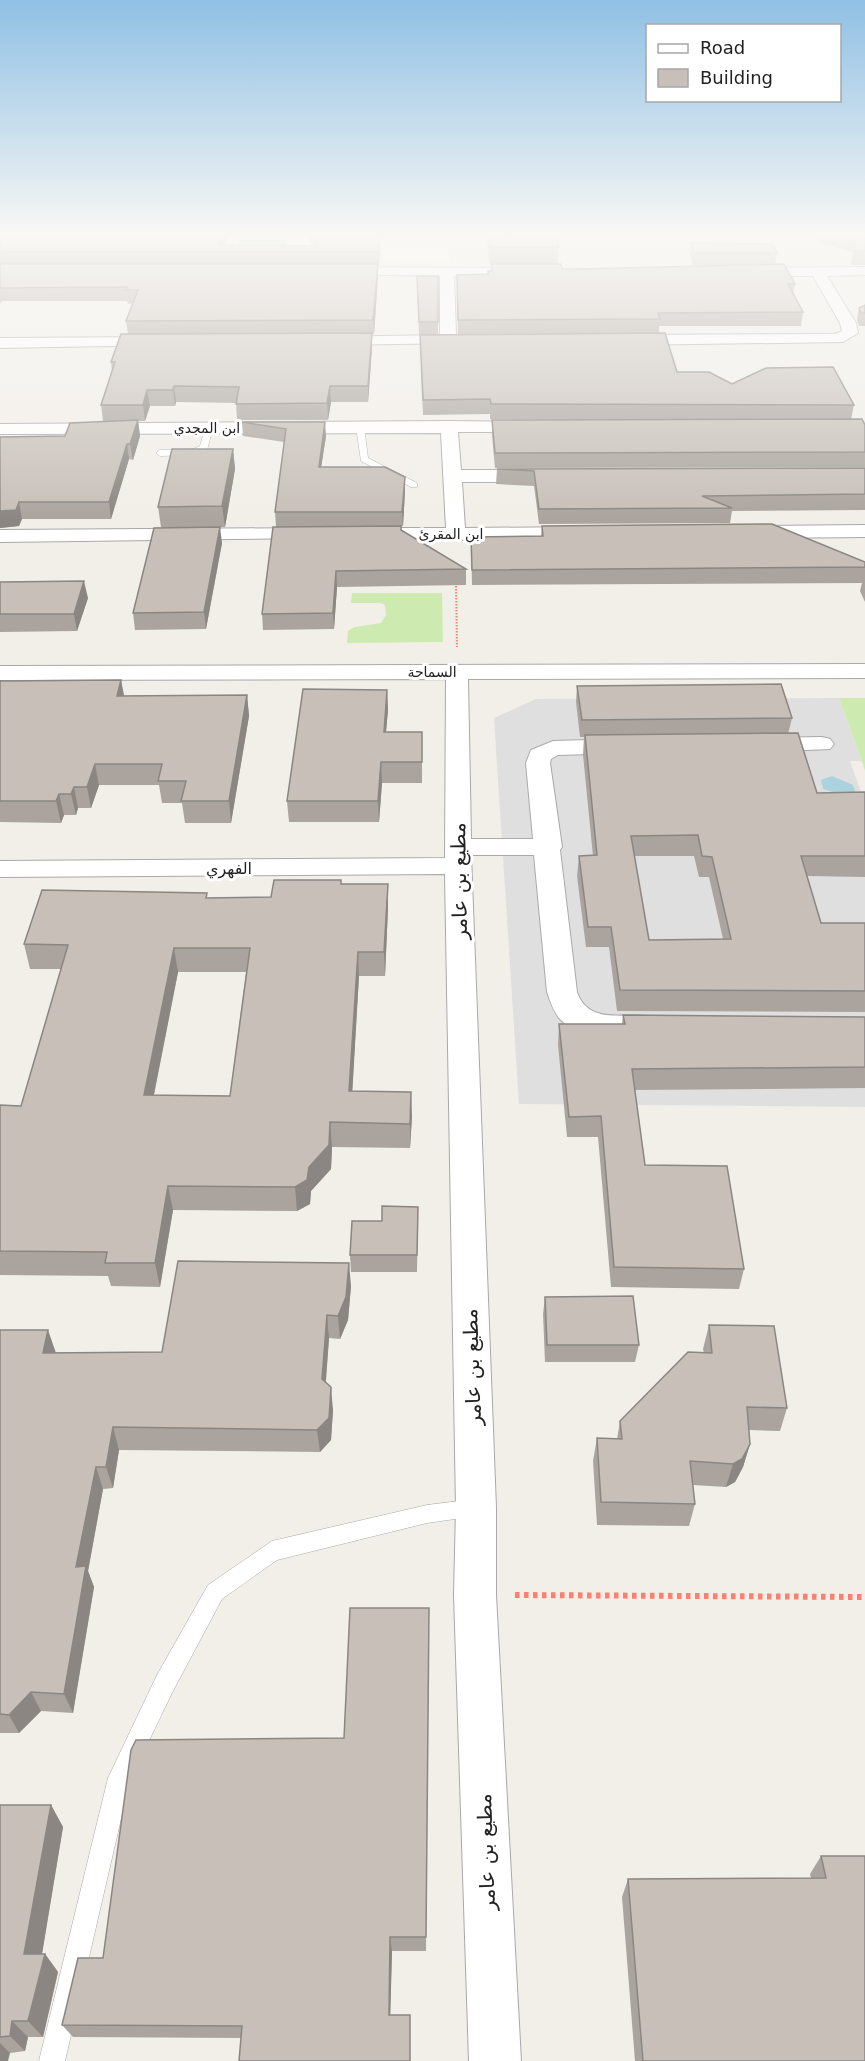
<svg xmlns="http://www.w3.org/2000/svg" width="865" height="2061" font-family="'DejaVu Sans','Noto Sans Arabic',sans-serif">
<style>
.residential{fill:#e0dfdf}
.education{fill:#ffffe5}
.grass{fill:#cdebb0}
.pitch{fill:#88e0be}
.water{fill:#aad3df}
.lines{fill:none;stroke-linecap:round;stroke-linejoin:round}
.service-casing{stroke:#a9a9a9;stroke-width:1}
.minor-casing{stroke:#a9a9a9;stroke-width:2}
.path-far1{stroke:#fa8072;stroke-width:2;stroke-dasharray:1.5 1.5;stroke-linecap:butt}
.path{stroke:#fa8072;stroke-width:6;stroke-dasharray:4.5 4.5;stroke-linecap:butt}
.service{fill:#fff;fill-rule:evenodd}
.minor{fill:#fff;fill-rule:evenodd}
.wall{fill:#aba49e;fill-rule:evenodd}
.shaded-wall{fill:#8b8681}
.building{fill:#c7bfb8;stroke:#8b8681;stroke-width:1.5;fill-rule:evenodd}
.labels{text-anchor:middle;stroke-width:6;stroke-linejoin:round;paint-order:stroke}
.far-street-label{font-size:14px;fill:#222;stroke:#fff}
.street-label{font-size:16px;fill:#222;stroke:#fff}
.near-street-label{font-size:20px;fill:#222;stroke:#fff}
</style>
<rect width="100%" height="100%" fill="#f2efe9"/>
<!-- residential -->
<polygon class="residential" points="839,698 862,761 850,761 865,803 865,1107 519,1104 494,718 536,699"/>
<!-- education -->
<polygon class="education" points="239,233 449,233 449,263 230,263"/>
<!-- grass -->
<g class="grass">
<polygon points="698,233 764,233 757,235 765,250 706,253"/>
<polygon points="352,593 442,593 443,642 347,643 348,631 355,627 381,623 386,615 385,605 381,603 351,603"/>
<polygon points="839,698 865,698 865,771 862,761"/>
</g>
<!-- pitch -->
<polygon class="pitch" points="288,234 284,256 235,256 240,235"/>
<!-- water -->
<polygon class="water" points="832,776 853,785 858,800 823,789 821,780"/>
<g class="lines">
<defs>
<g id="service">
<polygon points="360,424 364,427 368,458 417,483 417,487 411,487 361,461 356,427"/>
<polygon points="209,425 213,428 207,450 194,455 160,456 156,453 160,450 193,449 200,446 205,428"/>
<polygon points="476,1499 483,1501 486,1508 483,1515 427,1523 277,1560 222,1599 173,1691 130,1780 65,2061 39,2061 108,1778 157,1675 208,1585 272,1541 427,1505"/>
</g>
<g id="minor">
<polygon points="336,267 528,268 535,272 528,276 454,276 456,335 465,337 467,340 465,343 333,345 327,343 325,340 327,337 440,335 440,276 331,274 331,268"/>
<polygon points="865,267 865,275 827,276 856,323 858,333 843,342 627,345 619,340 627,335 835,334 842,331 840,323 813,276 747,276 740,272 747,268"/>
<polygon points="159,337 165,339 167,342 165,345 0,348 0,338"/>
<polygon points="449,421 534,422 543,427 534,432 458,432 461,470 538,470 547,476 538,482 462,482 465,528 583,527 590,529 593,533 590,537 456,540 360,538 357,534 360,530 367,528 446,528 441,433 0,434 0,424"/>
<polygon points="865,525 865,537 751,538 741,532 751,526"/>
<polygon points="313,528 320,530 323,534 320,538 0,542 0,530"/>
<path d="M865 664V678L468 679 471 839H533L526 763 531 750 553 741 624 739 633 741 636 746 633 751 624 753 558 755 551 759 550 763 562 847 560 850 577 992C590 1029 632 1009 663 1018L667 1025 663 1032C638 1040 577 1039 559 1018 553 1010 550 1001 547 992L534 855H471L496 1508V1595L521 2061H469L454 1595 456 1508 445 874 0 877V861L445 858 446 679 0 680V666Z"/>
<polygon points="822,737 830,739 834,744 830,749 762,752 754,750 750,745 754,740 762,738"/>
</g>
</defs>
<!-- service casing -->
<use href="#service" class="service-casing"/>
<!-- minor casing -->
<use href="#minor" class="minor-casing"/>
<!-- path-far1 -->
<polyline class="path-far1" points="456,583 457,647"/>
<!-- path -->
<polyline class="path" points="515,1595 865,1597"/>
<!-- service -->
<use href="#service" class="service"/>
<!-- minor -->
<use href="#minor" class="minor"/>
</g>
<!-- wall -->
<g class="wall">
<polygon points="0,233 229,233 225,245 312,246 306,233 378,233 380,237 380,250 379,265 378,265 378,277 374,334 372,334 372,348 368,402 331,402 328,420 237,420 236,403 176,402 175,406 150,406 145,421 138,421 140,436 133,460 129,459 111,519 22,519 19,526 0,528 0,437 65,436 123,421 103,421 101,405 112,371 111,362 128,334 126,321 133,303 128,304 127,301 2,301 0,304"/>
<polygon points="486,233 556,233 559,247 558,264 562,269 769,265 693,265 690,255 691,243 777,253 775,265 795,284 793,294 803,312 801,326 659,326 659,333 458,334 457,275 488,274 488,271 491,271 492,265 490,265"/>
<polygon points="815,233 865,233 865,265 851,265 853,252 821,243"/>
<polygon points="438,276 438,334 419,334 417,288"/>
<polygon points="865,305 865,326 859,326 857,320 859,308"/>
<polygon points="420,335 677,372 732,384 854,405 851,420 865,425 865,467 495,468 492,435 492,420 810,420 490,419 490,414 423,415"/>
<polygon points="242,422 326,436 321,467 405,477 405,491 403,526 276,527 275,512 284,442 243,436"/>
<polygon points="233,449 235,469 225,527 161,527 158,507"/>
<polygon points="865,468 865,510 732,511 730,523 539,524 534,486 496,484 497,469"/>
<polygon points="542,526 865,562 865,602 860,591 862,583 472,585 471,537 541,536"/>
<polygon points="401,530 466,569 466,585 337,587 334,629 263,630 262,614"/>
<polygon points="222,543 206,629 135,630 133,613"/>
<polygon points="0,582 88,598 77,631 0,632"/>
<polygon points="121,680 124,696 247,695 249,716 231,823 185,823 182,803 162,803 159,785 99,785 91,808 78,808 76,815 64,815 61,823 0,822 0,681"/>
<path d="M577 686 792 718 788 734 817 793 865 792V877L807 876 821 923H865V1012L617 1011 609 947H586L577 876 579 856H593L583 755 584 737H580L576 702ZM634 856H694L699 877H709L723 939 649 940Z"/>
<polygon points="387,690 388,710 386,732 422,732 422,783 382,783 379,822 289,822 287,801"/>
<path d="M341 884H388V908L385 976H359L352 1091 412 1116 410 1148 332 1147 331 1169 311 1191 310 1204 297 1211 173 1210 160 1287 111 1286 108 1276 0 1275V1105L21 1106 61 969H30L24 944 207 898 271 897ZM178 972H246L230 1096 154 1095Z"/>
<polygon points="623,1015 865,1017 865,1088 635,1090 645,1165 744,1269 739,1289 611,1287 598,1137 567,1137 558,1045 559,1024 622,1024"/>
<polygon points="418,1207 417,1272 351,1272 350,1255 382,1221"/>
<polygon points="351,1286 348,1320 340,1339 329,1338 326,1382 333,1410 331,1440 320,1452 119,1450 113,1488 103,1489 88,1571 94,1587 73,1713 41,1711 19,1733 0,1733 0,1330 56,1353 162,1352"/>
<polygon points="545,1297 639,1345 635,1362 545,1362 543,1314"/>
<polygon points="709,1325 787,1408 780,1431 749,1430 750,1444 743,1467 735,1482 726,1487 693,1485 695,1504 689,1526 597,1525 593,1461 597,1438 617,1439 620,1421 704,1353 703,1349"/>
<polygon points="429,1608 426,1951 392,1951 390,2015 410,2015 410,2027 241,2038 73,2037 62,2025 103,1958 344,1738"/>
<polygon points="0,1805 51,1805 63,1827 42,1954 45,1954 58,1972 43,2037 28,2037 25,2051 10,2053 0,2061"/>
<polygon points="821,1856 865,2061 635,2061 622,1897 628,1879 811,1878 810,1874"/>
</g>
<!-- shaded-wall -->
<g class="shaded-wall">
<polygon points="224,233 229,233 223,252 219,245"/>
<polygon points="380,237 380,250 379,265 378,252"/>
<polygon points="378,264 378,277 374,334 373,320"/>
<polygon points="372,333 372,348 368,402 368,386"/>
<polygon points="174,386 176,402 175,406 173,390"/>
<polygon points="330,386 331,402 328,420 327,403"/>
<polygon points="147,390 150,406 145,421 143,405"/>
<polygon points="138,420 140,436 133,460 130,444"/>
<polygon points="325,422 326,436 319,481 319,467"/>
<polygon points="127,444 129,459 111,519 109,502"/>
<polygon points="233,449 235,469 225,527 222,506"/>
<polygon points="405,477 405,491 403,526 402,512"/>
<polygon points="19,502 22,519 19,526 0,528 0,511"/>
<polygon points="220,527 222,543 206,629 204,612"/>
<polygon points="336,571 337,587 334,629 333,613"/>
<polygon points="84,581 88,598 77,631 74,614"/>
<polygon points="121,680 125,701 117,696"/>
<polygon points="387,690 388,710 384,752 384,732"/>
<polygon points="247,695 249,716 231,823 229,801"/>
<polygon points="381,762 382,783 379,822 378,801"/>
<polygon points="95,764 99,785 91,808 87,787"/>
<polygon points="74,787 78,808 76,815 71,794"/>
<polygon points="59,794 64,815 61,823 56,801"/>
<polygon points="388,884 388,908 385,976 384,952"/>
<polygon points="174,948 178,972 149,1119 144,1095"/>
<polygon points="358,952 359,976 351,1115 349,1091"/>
<polygon points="411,1092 412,1116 410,1148 410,1124"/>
<polygon points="330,1122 332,1147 331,1169 311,1191 310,1204 297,1211 295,1187 309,1167"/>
<polygon points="168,1186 173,1210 160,1287 155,1263"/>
<polygon points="349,1263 351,1286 348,1320 340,1339 338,1316"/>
<polygon points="327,1315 329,1338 324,1402 322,1379"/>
<polygon points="48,1330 56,1353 43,1353"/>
<polygon points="331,1387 333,1410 331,1440 320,1452 317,1430"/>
<polygon points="113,1427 119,1450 113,1488 106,1467"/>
<polygon points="750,1444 743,1467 735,1482 726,1487 733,1464"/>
<polygon points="96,1467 103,1489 88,1571 94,1587 73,1713 64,1694 76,1567"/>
<polygon points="31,1692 41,1711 19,1733 9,1715"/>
<polygon points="51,1805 63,1827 39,1972 24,1954"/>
<polygon points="390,1937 392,1951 390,2027 389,2015"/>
<polygon points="45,1954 58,1972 43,2037 28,2021"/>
<polygon points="12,2021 28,2037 25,2051 10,2036"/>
<polygon points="0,2043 10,2053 8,2061 0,2061"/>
</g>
<!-- building -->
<g class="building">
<polygon points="0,233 224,233 219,245 318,246 312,233 378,233 380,237 378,252 0,252"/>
<polygon points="489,233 556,233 559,247 490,247"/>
<polygon points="839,233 865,233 865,251 854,250 855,237"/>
<polygon points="691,243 773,244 777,253 694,253"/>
<polygon points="0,264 378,264 373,320 126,321 138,290 126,290 127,287 0,288"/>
<polygon points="492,264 561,264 562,269 580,269 784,264 795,284 788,284 803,312 658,313 660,319 458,320 457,275 488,274 488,271 492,271"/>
<polygon points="417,276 438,276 438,322 419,322"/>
<polygon points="865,305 865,313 861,313 859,308"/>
<polygon points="372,333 368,386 330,386 327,403 236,404 239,387 174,386 173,390 147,390 143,405 101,405 115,362 111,362 121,334"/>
<polygon points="665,333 677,372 709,372 732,384 766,368 833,367 854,405 491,404 490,399 423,400 420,335"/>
<polygon points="862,419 865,425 865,452 495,453 492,420"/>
<polygon points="138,420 130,444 127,444 109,502 19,502 16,510 0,511 0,437 65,436 70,423"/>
<polygon points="242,422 325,422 319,467 385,467 405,477 402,512 275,512 286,429"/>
<polygon points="172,449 233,449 222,506 158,507"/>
<polygon points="865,468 865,494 702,496 732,508 539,509 534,471 497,469"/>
<polygon points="772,524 865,562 865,567 472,570 471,537 543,536 542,526"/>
<polygon points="401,526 401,530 466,569 336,571 333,613 262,614 273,527"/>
<polygon points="220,527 204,612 133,613 154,528"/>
<polygon points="84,581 74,614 0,614 0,582"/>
<polygon points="121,680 117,696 247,695 229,801 181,801 186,781 158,781 162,764 95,764 87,787 74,787 71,794 59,794 56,801 0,801 0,681"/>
<polygon points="781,684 792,718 582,720 577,686"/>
<polygon points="303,689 387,690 384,732 422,732 422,762 381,762 378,801 287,801"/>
<path d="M798 733 817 793 865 792V856H801L821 923H865V991L620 990 611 927H588L579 856 597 855 585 735ZM698 835 702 856 712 857 731 939 649 940 631 836Z"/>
<path d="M274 880H341V884H388L384 952H358L349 1091 411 1092 410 1124 330 1122 329 1145 309 1167 307 1180 295 1187 168 1186 155 1263H105L107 1252 0 1251V1105L21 1106 68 945 24 944 42 890 207 893 206 898 271 897ZM174 948H250L230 1096 144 1095Z"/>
<polygon points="623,1015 865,1017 865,1067 632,1069 645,1165 727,1166 744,1269 614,1267 601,1116 569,1117 559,1024 625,1024"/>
<polygon points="382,1206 418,1207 417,1255 350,1255 352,1221 382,1221"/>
<polygon points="178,1261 349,1263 346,1297 338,1316 327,1315 322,1379 331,1387 329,1418 317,1430 113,1427 106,1467 96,1467 76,1567 86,1566 64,1694 31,1692 9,1715 0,1714 0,1330 48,1330 43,1353 162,1352"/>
<polygon points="633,1296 639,1345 547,1345 545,1297"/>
<polygon points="709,1325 774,1326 787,1408 747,1407 750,1444 742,1459 733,1464 690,1461 695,1504 601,1502 597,1438 622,1439 620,1421 688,1352 712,1353"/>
<polygon points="350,1608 429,1608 426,1937 390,1937 389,2015 410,2015 410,2061 239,2061 242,2026 62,2025 78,1958 103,1958 131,1750 136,1740 344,1738"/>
<polygon points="0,1805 51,1805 24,1954 45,1954 28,2021 12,2021 10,2036 0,2037"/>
<polygon points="821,1856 865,1856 865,2061 643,2061 628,1879 826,1878"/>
</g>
<!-- sky -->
<linearGradient id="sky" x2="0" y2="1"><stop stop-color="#8fc0e4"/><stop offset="0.45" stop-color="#f9f8f5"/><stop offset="1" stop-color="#f9f8f5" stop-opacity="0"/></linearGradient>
<rect width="865" height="521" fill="url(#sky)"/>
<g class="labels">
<!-- far-street labels -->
<g class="far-street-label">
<text x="207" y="433">ابن المجدي</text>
<text x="451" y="539">ابن المقرئ</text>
<text x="432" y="677">السماحة</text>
</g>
<!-- street labels -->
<g class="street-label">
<text x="229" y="874">الفهري</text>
</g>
<!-- near-street labels -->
<g class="near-street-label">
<text transform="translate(459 881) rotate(-91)" y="7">مطيع بن عامر</text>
<text transform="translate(472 1367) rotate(-92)" y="7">مطيع بن عامر</text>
<text transform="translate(486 1852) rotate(-92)" y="7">مطيع بن عامر</text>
</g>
</g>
<!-- legend -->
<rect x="646" y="24" width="195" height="78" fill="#ffffff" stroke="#a7a7a7" stroke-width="1.5"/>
<rect x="658" y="44" width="30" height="9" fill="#ffffff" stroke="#a7a7a7" stroke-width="1.5"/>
<text x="700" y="54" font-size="18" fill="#222222">Road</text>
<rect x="658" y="69" width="30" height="18" fill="#c7bfb8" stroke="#a7a7a7" stroke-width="1.5"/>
<text x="700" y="84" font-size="18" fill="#222222">Building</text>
</svg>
